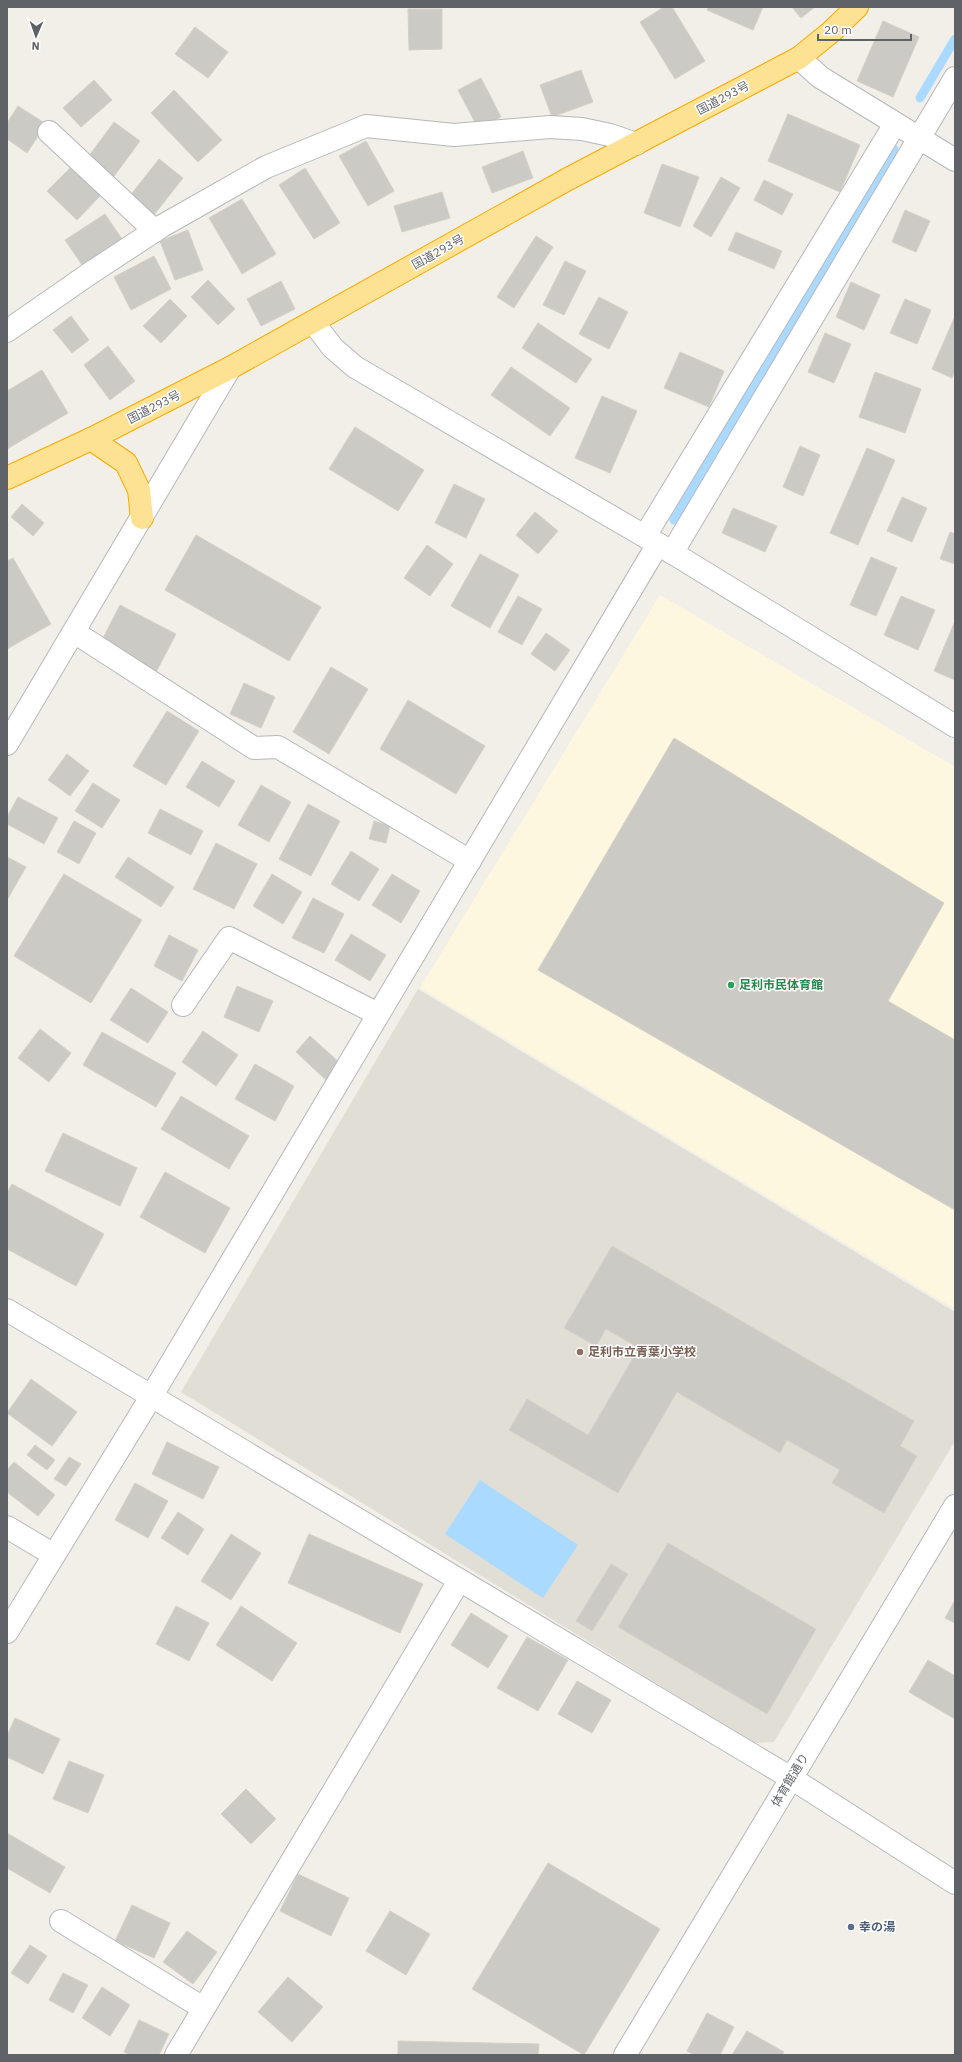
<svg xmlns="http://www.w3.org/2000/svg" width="962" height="2062" font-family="'IBM Plex Sans','Noto Sans JP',sans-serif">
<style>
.commercial{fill:#fef7e0}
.education{fill:#e1ded6}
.water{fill:#aadaff}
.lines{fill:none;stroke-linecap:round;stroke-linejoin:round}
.stream{stroke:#aadaff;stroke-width:9}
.building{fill:#cccac5;stroke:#d6d1c6}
.minor-casing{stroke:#b5b8bc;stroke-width:24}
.highway-casing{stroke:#f9ab00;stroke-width:24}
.minor{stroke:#fff;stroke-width:22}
.highway{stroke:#fde293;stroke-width:22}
.leisure-dot{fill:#2e9e5b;stroke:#fff;stroke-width:1.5}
.education-dot{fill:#8d6e63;stroke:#fff;stroke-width:1.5}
.service-dot{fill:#5c6f8a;stroke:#fff;stroke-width:1.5}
.labels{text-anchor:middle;stroke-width:3;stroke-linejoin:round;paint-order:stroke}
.street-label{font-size:12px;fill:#5f6368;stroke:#fff}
.leisure-label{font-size:12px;font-weight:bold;fill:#27864d;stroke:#fff;text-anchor:start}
.education-label{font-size:12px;font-weight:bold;fill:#785e54;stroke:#fff;text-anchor:start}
.service-label{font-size:12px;font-weight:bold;fill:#4e5e75;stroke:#fff;text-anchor:start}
</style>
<rect width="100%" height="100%" fill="#f1efe8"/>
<!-- commercial -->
<polygon class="commercial" points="660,595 955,767 955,1309 420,988"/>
<!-- education -->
<polygon class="education" points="418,989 955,1312 955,1441 774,1742 754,1743 181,1392"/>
<!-- water -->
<polygon class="water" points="480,1480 578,1545 543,1598 445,1534"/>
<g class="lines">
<!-- stream -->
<g class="stream">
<polyline points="920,98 955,39"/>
<polyline points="674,520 894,149"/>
</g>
</g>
<!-- building -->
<g class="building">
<polygon points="664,7 672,7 705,61 675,79 640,22"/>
<polygon points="708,7 763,7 753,30 707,10"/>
<polygon points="792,7 815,7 801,18"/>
<polygon points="408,9 442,9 442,49 409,50"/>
<polygon points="883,21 919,37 893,97 857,81"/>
<polygon points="195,27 228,52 208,78 175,54"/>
<polygon points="581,70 593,102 552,117 540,85"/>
<polygon points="481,78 501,117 478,128 458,90"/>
<polygon points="94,80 112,100 81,127 63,108"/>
<polygon points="174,90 222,140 198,162 151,113"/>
<polygon points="18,106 46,124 27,153 7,139 7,123"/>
<polygon points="788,114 860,145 840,192 768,161"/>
<polygon points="114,122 140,141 112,179 86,160"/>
<polygon points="366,141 394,191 368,206 339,156"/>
<polygon points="523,151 533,178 492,193 482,167"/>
<polygon points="159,159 183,178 150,220 126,201"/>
<polygon points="662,164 699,177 680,227 644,213"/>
<polygon points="72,166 101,195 77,220 47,191"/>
<polygon points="305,168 340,223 314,239 279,185"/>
<polygon points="721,177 740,188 711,237 693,226"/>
<polygon points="764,180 793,194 782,215 754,200"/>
<polygon points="442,192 450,218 402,232 394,206"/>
<polygon points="242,199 276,254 242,274 209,218"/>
<polygon points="905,210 930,221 916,252 892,242"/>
<polygon points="105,214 122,239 82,265 65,240"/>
<polygon points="188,230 203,270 175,280 160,241"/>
<polygon points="736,232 782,251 774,269 728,250"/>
<polygon points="536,236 553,247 514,308 497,297"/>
<polygon points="154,256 171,289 131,310 114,277"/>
<polygon points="565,261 586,271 564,315 543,305"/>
<polygon points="208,280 235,309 218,325 191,297"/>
<polygon points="281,281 295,309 261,326 247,299"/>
<polygon points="851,282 880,295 864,330 836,317"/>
<polygon points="599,297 628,312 609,349 579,334"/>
<polygon points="170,299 187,316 161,343 143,326"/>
<polygon points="905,299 931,310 917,344 890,333"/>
<polygon points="71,316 89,340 72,353 53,330"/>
<polygon points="955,316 955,370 952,378 932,369"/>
<polygon points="538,323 592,359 576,383 522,348"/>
<polygon points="825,333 851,344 834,383 808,372"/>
<polygon points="108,346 135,381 110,400 84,365"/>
<polygon points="680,352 724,371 709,407 664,388"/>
<polygon points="511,367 570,408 550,436 491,395"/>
<polygon points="42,370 68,413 7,449 7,391"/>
<polygon points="875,372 921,389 905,433 859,417"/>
<polygon points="602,396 637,411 610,473 575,458"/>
<polygon points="355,427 424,470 398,511 329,469"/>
<polygon points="800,446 820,455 803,496 783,487"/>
<polygon points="867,448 895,460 858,545 830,533"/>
<polygon points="454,484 485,499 466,538 435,523"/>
<polygon points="902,497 927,508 912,542 887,531"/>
<polygon points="22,504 44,523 33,536 11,517"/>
<polygon points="733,508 777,526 765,552 722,533"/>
<polygon points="535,512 558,531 538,554 516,535"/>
<polygon points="950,532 955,534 955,564 940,559"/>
<polygon points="196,535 321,607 289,661 165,590"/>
<polygon points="427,545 453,564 430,596 404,578"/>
<polygon points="480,554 519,575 490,628 451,606"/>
<polygon points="871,557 897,568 876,616 850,605"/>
<polygon points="13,558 51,624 7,649 7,561"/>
<polygon points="518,596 542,609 522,645 498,632"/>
<polygon points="901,596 935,610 918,650 884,635"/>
<polygon points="120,605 176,634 155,674 99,646"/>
<polygon points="955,621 955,680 934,671"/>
<polygon points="546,633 570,650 555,671 531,654"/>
<polygon points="331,667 368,689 329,754 293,732"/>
<polygon points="244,683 275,697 261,728 230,714"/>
<polygon points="408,700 485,746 456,794 380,749"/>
<polygon points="167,711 199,731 166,785 133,766"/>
<polygon points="674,738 944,903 888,1001 955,1040 955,1210 538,970"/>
<polygon points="67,754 89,771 70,796 48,780"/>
<polygon points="202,761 235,781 219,807 186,787"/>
<polygon points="93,783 120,800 102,828 75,811"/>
<polygon points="261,785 291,802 269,842 238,825"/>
<polygon points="18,797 58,818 44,844 7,824 7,817"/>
<polygon points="308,804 340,821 311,876 279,859"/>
<polygon points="160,809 203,831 191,855 148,833"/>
<polygon points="74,821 96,833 79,864 57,852"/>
<polygon points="374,821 390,826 386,843 369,839"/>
<polygon points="216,843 257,864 234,909 193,889"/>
<polygon points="351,851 379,869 359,901 331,884"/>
<polygon points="7,857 26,867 7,900"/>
<polygon points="128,857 174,887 161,907 115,877"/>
<polygon points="64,874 142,920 91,1003 14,956"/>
<polygon points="272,874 302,892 283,924 253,906"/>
<polygon points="392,874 420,891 401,923 372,905"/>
<polygon points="313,898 344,914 324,953 292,938"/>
<polygon points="351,934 386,955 370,981 335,960"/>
<polygon points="169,935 198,950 182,981 154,966"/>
<polygon points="237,986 273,1001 259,1032 224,1017"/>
<polygon points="131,988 168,1012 148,1043 110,1020"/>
<polygon points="40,1029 71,1053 49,1082 18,1058"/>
<polygon points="203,1031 238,1055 216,1086 182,1062"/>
<polygon points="102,1032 176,1073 156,1107 83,1065"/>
<polygon points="310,1036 341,1064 326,1080 296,1052"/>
<polygon points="255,1064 294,1086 275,1121 235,1099"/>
<polygon points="181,1096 249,1136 229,1169 161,1129"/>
<polygon points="63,1133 137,1168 120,1206 45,1171"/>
<polygon points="165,1172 230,1208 205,1253 140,1217"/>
<polygon points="12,1184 104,1234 76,1286 7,1249 7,1193"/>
<polygon points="612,1246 914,1421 900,1446 917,1456 884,1513 832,1483 840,1470 787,1440 780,1453 677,1392 618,1493 509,1430 527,1399 588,1435 639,1348 606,1329 596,1346 564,1328"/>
<polygon points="31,1379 77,1412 52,1446 7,1413"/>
<polygon points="167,1442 219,1467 203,1499 152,1474"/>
<polygon points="35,1445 55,1460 47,1470 27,1455"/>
<polygon points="69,1457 81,1464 66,1486 54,1479"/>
<polygon points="14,1462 55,1495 38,1516 7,1492 7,1470"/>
<polygon points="135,1483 168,1501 148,1538 115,1520"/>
<polygon points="178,1512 204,1529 188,1555 161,1538"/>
<polygon points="231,1534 261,1553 231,1600 201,1581"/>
<polygon points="309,1534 423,1584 400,1633 288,1583"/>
<polygon points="668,1543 816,1629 767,1714 618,1627"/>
<polygon points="611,1564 628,1574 592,1631 576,1621"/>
<polygon points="955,1600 955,1623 945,1618"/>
<polygon points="176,1606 209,1623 189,1661 156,1644"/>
<polygon points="241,1606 297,1643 272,1681 216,1645"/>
<polygon points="471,1613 508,1636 488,1668 451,1645"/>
<polygon points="527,1637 568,1660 538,1711 497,1688"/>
<polygon points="928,1660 955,1676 955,1719 909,1692"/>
<polygon points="577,1681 611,1700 592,1733 558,1714"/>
<polygon points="15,1718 60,1739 43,1774 7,1757 7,1736"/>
<polygon points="69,1761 104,1775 88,1813 53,1799"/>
<polygon points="246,1789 276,1819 251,1844 221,1814"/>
<polygon points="7,1833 65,1867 50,1893 7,1868"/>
<polygon points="548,1863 660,1929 584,2055 472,1989"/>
<polygon points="298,1874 349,1898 331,1936 280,1911"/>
<polygon points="132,1905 170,1923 154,1958 115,1941"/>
<polygon points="390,1911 430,1934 406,1975 366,1951"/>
<polygon points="187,1931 217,1952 193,1984 163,1962"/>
<polygon points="30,1945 47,1956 28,1984 11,1973"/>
<polygon points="63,1973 88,1985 73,2013 49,2000"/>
<polygon points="288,1977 323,2007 292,2042 258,2012"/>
<polygon points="102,1987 130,2005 110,2036 82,2018"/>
<polygon points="707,2013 734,2027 720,2055 695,2055 687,2051"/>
<polygon points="139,2020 169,2034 159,2055 131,2055 124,2052"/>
<polygon points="747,2031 784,2052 782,2055 732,2055"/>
<polygon points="398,2041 539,2044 538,2055 398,2055"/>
</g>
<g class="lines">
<defs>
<g id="minor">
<polyline points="799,58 820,77 955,160"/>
<polyline points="49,132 155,231"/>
<polyline points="313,322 333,348 355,367 658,544 955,726"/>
<polyline points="7,331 89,274 162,226 266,167 366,126 454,135 550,127 582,129 610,135 636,144"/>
<polyline points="645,536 895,124"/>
<polyline points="672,553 955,78"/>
<polyline points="74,632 254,748 278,747 470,861"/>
<polyline points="7,744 230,368"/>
<polyline points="183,1005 229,938 378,1014"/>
<polyline points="7,1310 791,1778 955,1883"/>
<polyline points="7,1527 54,1555"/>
<polyline points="7,1632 151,1397 658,544"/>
<polyline points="61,1921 203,2008"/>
<polyline points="176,2055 459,1581"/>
<polyline points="625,2055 955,1506"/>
</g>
<g id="highway">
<polyline points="91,439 126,463 139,490 142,518"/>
<polyline points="7,478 91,439 230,368 568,179 799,58 831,32 857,7"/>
</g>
</defs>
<!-- minor casing -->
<use href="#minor" class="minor-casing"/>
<!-- highway casing -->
<use href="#highway" class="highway-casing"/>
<!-- minor -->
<use href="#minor" class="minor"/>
<!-- highway -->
<use href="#highway" class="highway"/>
</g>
<!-- markers -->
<circle class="leisure-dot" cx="731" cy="985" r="4"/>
<circle class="education-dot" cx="580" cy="1352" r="4"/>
<circle class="service-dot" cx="851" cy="1927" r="4"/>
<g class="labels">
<!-- street labels -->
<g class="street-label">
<text transform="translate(723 98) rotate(-28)" y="4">国道293号</text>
<text transform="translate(438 252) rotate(-29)" y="4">国道293号</text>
<text transform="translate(154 407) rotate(-27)" y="4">国道293号</text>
<text transform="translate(790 1780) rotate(-59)" y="4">体育館通り</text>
</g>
<!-- leisure labels -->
<g class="leisure-label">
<text x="739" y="989">足利市民体育館</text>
</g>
<!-- education labels -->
<g class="education-label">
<text x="588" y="1356">足利市立青葉小学校</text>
</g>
<!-- service labels -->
<g class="service-label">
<text x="859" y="1931">幸の湯</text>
</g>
</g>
<!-- border -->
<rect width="962" height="2062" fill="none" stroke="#5f6368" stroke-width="16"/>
<!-- north arrow -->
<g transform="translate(36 36) rotate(182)" stroke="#ffffff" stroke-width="3" paint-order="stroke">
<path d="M0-3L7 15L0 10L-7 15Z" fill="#5f6368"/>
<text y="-6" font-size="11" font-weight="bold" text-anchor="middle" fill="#5f6368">N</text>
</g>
<!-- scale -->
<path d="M818 34v6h93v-6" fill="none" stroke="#5f6368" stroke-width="2"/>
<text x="824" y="34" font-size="12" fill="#5f6368" stroke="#ffffff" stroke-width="3" paint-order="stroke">20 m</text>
</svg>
